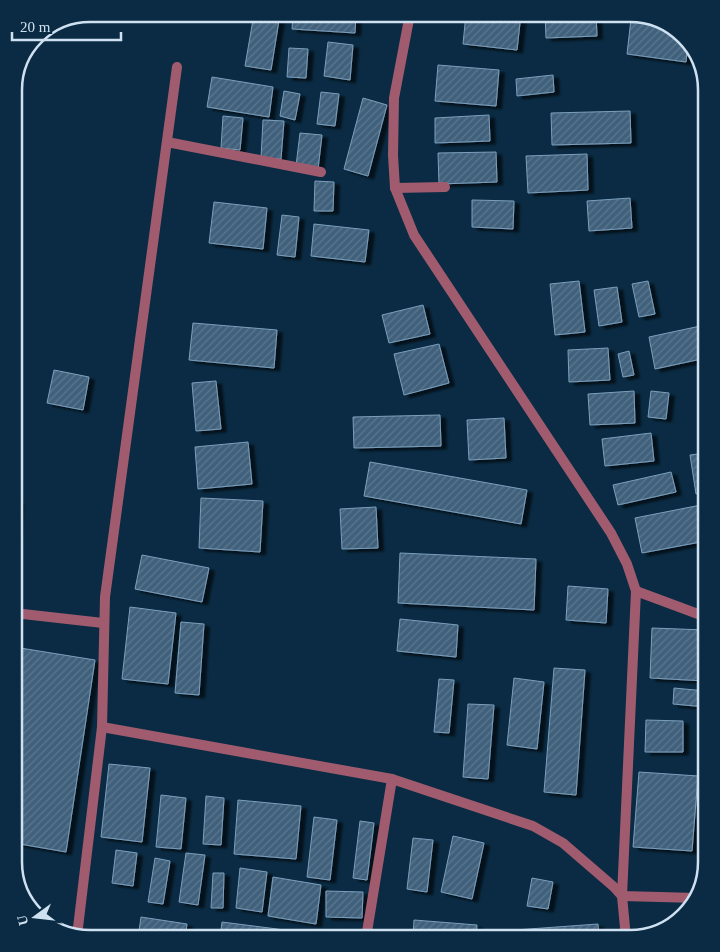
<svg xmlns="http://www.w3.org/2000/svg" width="720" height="952" font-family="'Times New Roman',serif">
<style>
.building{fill:url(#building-hatch);stroke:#7c9fbc;filter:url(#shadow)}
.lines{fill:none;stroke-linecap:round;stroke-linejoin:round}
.minor{stroke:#a05c6e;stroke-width:10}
.rim{fill:none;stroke:#cfe1f1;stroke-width:2.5}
</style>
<defs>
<pattern id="building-hatch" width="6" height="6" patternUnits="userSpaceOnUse" patternTransform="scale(1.25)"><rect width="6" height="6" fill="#40617c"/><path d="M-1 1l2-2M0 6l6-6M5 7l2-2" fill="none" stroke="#5b778f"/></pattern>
<filter id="shadow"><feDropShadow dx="5.5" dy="3" stdDeviation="1" flood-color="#0009"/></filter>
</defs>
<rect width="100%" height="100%" fill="#0a2b43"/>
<!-- building -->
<g class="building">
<polygon points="254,14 280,14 271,70 245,66"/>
<polygon points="293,14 356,14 355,33 292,29"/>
<polygon points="466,14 521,14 517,50 463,44"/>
<polygon points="545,14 596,14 597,36 546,38"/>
<polygon points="631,19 668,24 688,43 686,62 627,54"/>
<polygon points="328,42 353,45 350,80 324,76"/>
<polygon points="289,48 308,49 306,78 287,77"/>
<polygon points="438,65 499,70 496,106 435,101"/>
<polygon points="553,75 554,92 517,96 516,79"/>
<polygon points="212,77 273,87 269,117 207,107"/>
<polygon points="284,91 300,94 295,120 280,116"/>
<polygon points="321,92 339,94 335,126 317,124"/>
<polygon points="363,98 387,105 368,176 344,169"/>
<polygon points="630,111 631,143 552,145 551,113"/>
<polygon points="489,115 490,141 435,143 435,118"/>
<polygon points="223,116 243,118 240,150 221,148"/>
<polygon points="263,120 284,121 281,159 261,158"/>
<polygon points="300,133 322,135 318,169 296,166"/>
<polygon points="496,152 497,182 439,184 438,153"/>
<polygon points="587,154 588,190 528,193 526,156"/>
<polygon points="315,181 334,182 333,211 314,211"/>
<polygon points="630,198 632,228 589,231 587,201"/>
<polygon points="472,200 514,201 513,229 472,227"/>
<polygon points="214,202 267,208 263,249 209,243"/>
<polygon points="282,215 299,217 295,257 277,255"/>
<polygon points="314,224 369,230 365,262 311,256"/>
<polygon points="579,281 585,332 555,335 550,284"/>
<polygon points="648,281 655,314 639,317 632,284"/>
<polygon points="617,287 622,322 599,326 594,290"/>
<polygon points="423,305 430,334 389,343 382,315"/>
<polygon points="193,323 277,330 274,368 189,360"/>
<polygon points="705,325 706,358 655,369 649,337"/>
<polygon points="439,344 449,383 404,395 394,354"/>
<polygon points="608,348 610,380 569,382 568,350"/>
<polygon points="629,351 634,375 623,377 618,354"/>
<polygon points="54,370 89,377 83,410 47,403"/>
<polygon points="216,381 221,429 196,431 192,383"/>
<polygon points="634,391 635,423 590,425 588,394"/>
<polygon points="651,391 669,393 666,419 648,417"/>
<polygon points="440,415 441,446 354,448 353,417"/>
<polygon points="504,418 506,458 469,460 467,420"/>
<polygon points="651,433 654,461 605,466 602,439"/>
<polygon points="248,442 252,484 198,489 195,447"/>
<polygon points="706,453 706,492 696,494 690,455"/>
<polygon points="370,462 527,490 521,524 364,496"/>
<polygon points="671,472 676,492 618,505 613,485"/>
<polygon points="201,498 263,501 260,552 199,548"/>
<polygon points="14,501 18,501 16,535 14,535"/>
<polygon points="706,504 706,541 642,553 635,518"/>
<polygon points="376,507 378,548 342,549 340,509"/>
<polygon points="400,553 536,559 534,610 398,603"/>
<polygon points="142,555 209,568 202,602 135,589"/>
<polygon points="568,586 608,589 606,623 566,620"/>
<polygon points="130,607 176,613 168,684 122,679"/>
<polygon points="400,619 458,625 456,657 397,651"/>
<polygon points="181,622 204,624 199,695 175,693"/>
<polygon points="652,628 706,630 706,681 650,678"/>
<polygon points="14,647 95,660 66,852 14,843"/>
<polygon points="554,668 585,670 576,795 544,792"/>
<polygon points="514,678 544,682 537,749 507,745"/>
<polygon points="439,679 454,680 449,733 434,732"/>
<polygon points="674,688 706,691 706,707 673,704"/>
<polygon points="468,704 494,705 488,779 463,777"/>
<polygon points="646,720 683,721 683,752 645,752"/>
<polygon points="109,764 150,768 142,842 101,837"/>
<polygon points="639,772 698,776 692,851 633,847"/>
<polygon points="161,795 186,798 181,849 156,847"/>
<polygon points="206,796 224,798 221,845 203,844"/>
<polygon points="238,800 301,806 296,859 234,854"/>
<polygon points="314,817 337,820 330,880 307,877"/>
<polygon points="360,821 374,823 367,880 353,878"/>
<polygon points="453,836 484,843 472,899 441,892"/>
<polygon points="413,838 433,840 427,892 407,889"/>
<polygon points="116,850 137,853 133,886 112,883"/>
<polygon points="186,853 205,855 198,905 179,902"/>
<polygon points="155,858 170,861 163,904 148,902"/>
<polygon points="240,868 267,872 262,912 236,908"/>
<polygon points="213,873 224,873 223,908 211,908"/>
<polygon points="273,877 321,885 316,924 268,916"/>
<polygon points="532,878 553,882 548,909 527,906"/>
<polygon points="326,891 363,892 362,918 326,917"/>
<polygon points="141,917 187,924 185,938 138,938"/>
<polygon points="414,920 477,925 476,938 413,938"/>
<polygon points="222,922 285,930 284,938 220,938"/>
<polygon points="598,924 599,938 516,938 515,930"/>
<polygon points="338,930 364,934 363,938 337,938"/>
</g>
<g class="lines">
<!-- minor -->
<g class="minor">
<polyline points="410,14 394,98 393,155 395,188 414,235 611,533 627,564 636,591 622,896 626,938"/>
<polyline points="167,142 321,172"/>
<polyline points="395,188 445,187"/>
<polyline points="636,591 706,617"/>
<polyline points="14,613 103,623"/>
<polyline points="102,727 392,779 533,826 563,843 614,887 622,896 697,898"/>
<polyline points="77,936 102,727 105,597 177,67"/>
<polyline points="366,938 392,779"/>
</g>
</g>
<!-- crop -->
<path d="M0 0H720V952H0ZM90 22H630A68 68 0 0 1 698 90V862A68 68 0 0 1 630 930H90A68 68 0 0 1 22 862V90A68 68 0 0 1 90 22Z" fill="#0a2b43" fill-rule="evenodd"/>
<path class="rim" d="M90 22H630A68 68 0 0 1 698 90V862A68 68 0 0 1 630 930H90A68 68 0 0 1 22 862V90A68 68 0 0 1 90 22Z"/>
<!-- north arrow -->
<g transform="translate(35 917) rotate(255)" stroke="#0a2b43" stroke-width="4" paint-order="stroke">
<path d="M0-4L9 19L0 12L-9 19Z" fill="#cfe1f1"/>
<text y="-8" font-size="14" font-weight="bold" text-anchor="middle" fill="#cfe1f1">U</text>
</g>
<!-- scale -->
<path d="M12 32v8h109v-8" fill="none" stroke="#cfe1f1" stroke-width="2.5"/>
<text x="20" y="32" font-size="15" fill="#cfe1f1" stroke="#0a2b43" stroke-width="4" paint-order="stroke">20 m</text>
</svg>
